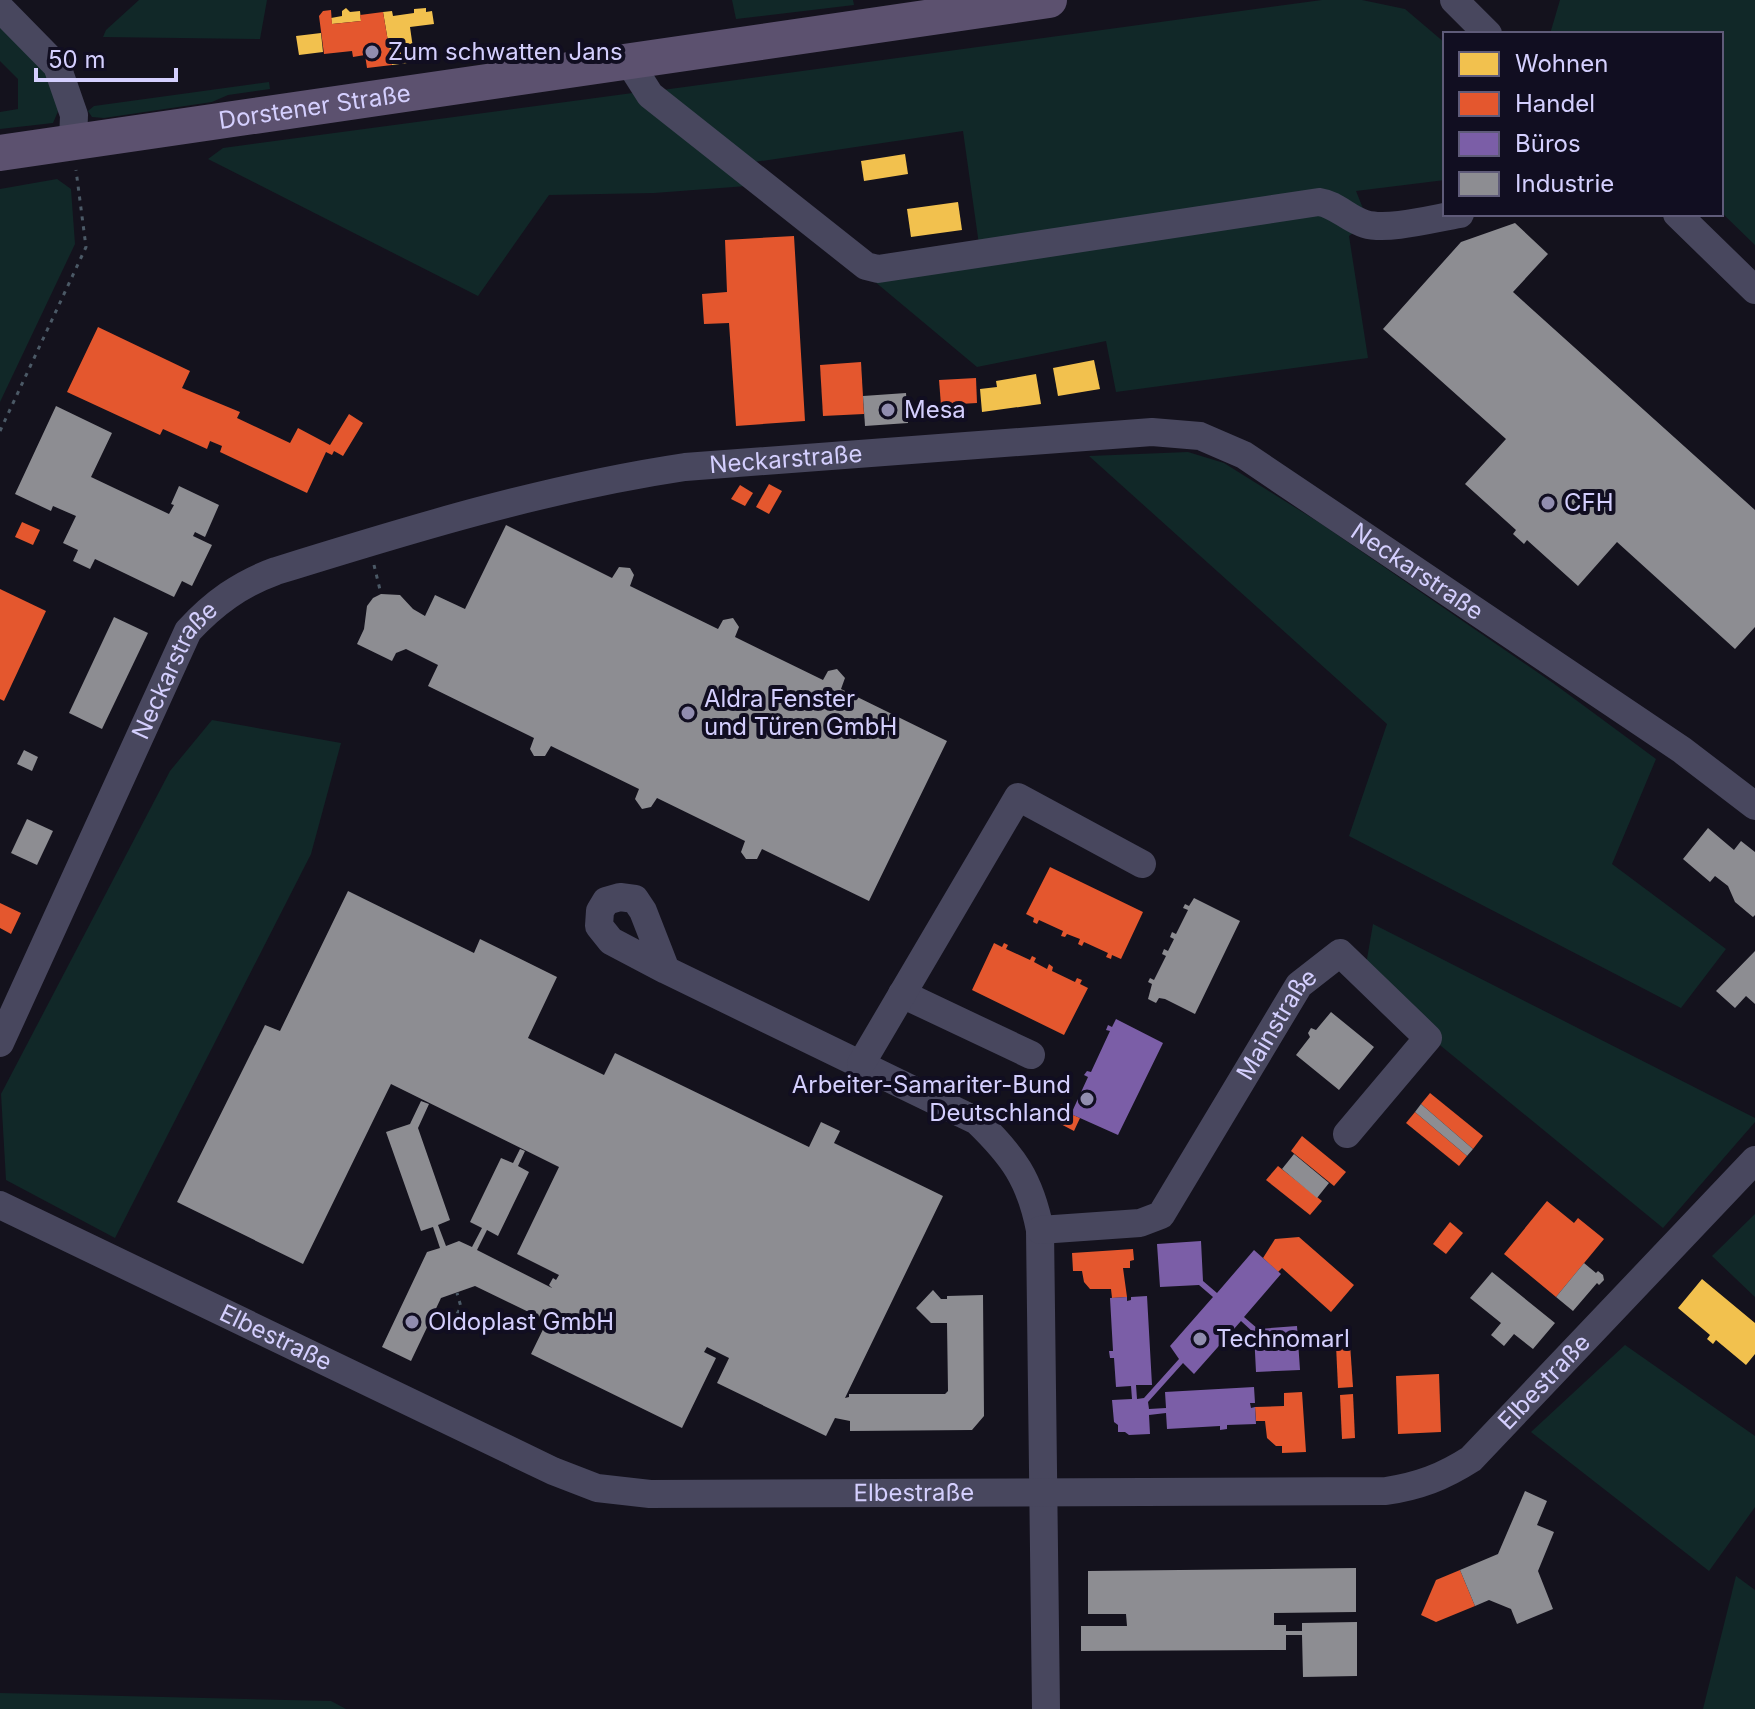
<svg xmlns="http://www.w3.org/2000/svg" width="1755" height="1709" font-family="Inter,sans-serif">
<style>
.green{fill:#112828}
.homes{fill:#f2c14e}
.shops{fill:#e4572e}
.offices{fill:#7b5ea7}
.industry{fill:#8d8d92}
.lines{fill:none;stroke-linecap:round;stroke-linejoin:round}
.path{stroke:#4b5966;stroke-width:3;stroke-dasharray:4 6;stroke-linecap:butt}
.minor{stroke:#48475e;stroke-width:28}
.major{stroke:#5c516f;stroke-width:36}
.poi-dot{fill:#918daf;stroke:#110e21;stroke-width:3}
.labels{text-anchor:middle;stroke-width:8;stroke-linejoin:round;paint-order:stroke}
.poi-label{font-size:24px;fill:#d4cffe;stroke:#110e21;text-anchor:start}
.street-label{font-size:24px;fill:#d4cffe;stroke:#110e21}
</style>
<rect width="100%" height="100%" fill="#14121d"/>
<!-- green -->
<g class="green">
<polygon points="139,0 267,0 260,39 103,37 106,30"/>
<polygon points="732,0 853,0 854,5 736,19"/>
<polygon points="1322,0 1362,0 1405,9 1445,43 1445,180 1356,191 1368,221 1349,236 1368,358 1116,392 1106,341 977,367 868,276 981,259 963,131 748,163 655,91"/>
<polygon points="1560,0 1755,0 1755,245 1721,212 1721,34 1550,34"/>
<polygon points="0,16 41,58 59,109 53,123 0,129 0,112 18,109 18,79 0,61"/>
<polygon points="269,82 270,89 228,95 212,102 104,118 92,117 88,111 94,106"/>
<polygon points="640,92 760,185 654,193 549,195 478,296 208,159 223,148"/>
<polygon points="57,179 71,189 75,244 0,402 0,189"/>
<polygon points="1188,452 1224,463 1320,523 1553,683 1656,759 1612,864 1726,949 1681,1008 1349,836 1387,724 1089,456"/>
<polygon points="212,720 341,743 311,854 115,1238 6,1180 1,1094 170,771"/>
<polygon points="1373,924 1755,1118 1755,1122 1663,1228 1363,982"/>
<polygon points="1755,1214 1755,1297 1712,1256"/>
<polygon points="1625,1345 1755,1436 1755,1507 1709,1571 1531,1432"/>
<polygon points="1736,1576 1755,1590 1755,1709 1703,1709"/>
<polygon points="0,1693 331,1701 346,1709 0,1709"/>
</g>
<!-- homes -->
<g class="homes">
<polygon points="346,8 350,12 360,11 361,21 332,24 331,18 342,16 342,11"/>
<polygon points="426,8 426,12 432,11 434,24 410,27 415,62 392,65 383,12 392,11 393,16 414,13 414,9"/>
<polygon points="321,33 323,52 299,55 296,36"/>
<polygon points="905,154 908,174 864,181 861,161"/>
<polygon points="958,202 962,230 911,237 907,209"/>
<polygon points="1094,360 1100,389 1058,396 1053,368"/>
<polygon points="1036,374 1041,404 982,412 980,389 997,387 996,381"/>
<polygon points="1702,1279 1755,1323 1755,1354 1746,1365 1716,1340 1713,1344 1707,1339 1710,1335 1678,1308"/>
</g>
<!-- shops -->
<g class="shops">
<polygon points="331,10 332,24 361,21 360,15 383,12 392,65 367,68 365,55 353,57 352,51 324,54 319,16 323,11"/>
<polygon points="794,236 805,421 736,426 729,323 704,324 702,294 727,292 725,240"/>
<polygon points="98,327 190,371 182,388 240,412 237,418 290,443 298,428 330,445 349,414 363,423 343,456 334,451 332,455 326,452 307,493 220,452 222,446 210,441 207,449 163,429 160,435 67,392"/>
<polygon points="861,362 864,414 823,416 820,365"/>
<polygon points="976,378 977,403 941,405 939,380"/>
<polygon points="769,484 782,491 769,514 756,507"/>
<polygon points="740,485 753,493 745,506 731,499"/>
<polygon points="22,522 40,530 33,545 15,537"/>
<polygon points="0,589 46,611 4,701 0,699"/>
<polygon points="1050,867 1143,912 1121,959 1112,955 1111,959 1106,957 1108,953 1084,942 1082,946 1078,944 1080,939 1067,934 1065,937 1061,936 1063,931 1039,920 1037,924 1033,922 1034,918 1026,914"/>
<polygon points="0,903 21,913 11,934 0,928"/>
<polygon points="994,943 1002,947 1004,943 1008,945 1006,949 1030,960 1032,956 1036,958 1034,962 1047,969 1049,964 1053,967 1052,971 1075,982 1077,978 1082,980 1080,984 1088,988 1064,1035 972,990"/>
<polygon points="1430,1093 1483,1136 1473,1149 1421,1104"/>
<polygon points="1061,1104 1073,1109 1071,1114 1080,1118 1074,1131 1053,1120"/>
<polygon points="1415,1112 1467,1156 1459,1166 1406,1123"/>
<polygon points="1302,1136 1346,1172 1334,1186 1291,1151"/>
<polygon points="1278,1166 1322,1201 1310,1215 1266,1180"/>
<polygon points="1547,1201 1574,1223 1578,1218 1604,1239 1556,1297 1504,1254"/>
<polygon points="1450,1222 1463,1233 1446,1254 1433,1244"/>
<polygon points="1299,1237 1354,1285 1331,1312 1282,1268 1278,1272 1263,1258 1275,1239"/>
<polygon points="1133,1249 1134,1260 1130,1261 1130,1268 1123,1268 1127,1297 1112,1298 1111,1289 1090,1289 1084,1282 1082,1271 1073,1271 1072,1253"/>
<polygon points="1350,1344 1353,1387 1338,1388 1336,1345"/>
<polygon points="1439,1374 1441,1432 1398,1434 1396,1376"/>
<polygon points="1302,1392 1306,1452 1282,1453 1282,1446 1276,1446 1267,1438 1265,1421 1256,1421 1255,1407 1284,1406 1284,1393"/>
<polygon points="1353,1394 1355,1438 1342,1439 1340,1395"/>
<polygon points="1460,1570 1475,1606 1436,1622 1421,1615 1436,1580"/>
</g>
<!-- offices -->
<g class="offices">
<polygon points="1116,1019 1163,1043 1118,1135 1071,1114 1088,1077 1084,1075 1087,1071 1091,1072 1110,1031 1106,1030 1108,1025 1112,1027"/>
<polygon points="1201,1241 1203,1281 1217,1293 1254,1250 1281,1274 1244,1317 1258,1329 1297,1326 1300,1370 1256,1372 1254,1333 1241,1321 1194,1374 1183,1363 1148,1402 1149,1409 1166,1408 1165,1392 1254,1387 1255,1403 1250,1403 1251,1408 1255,1407 1256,1424 1227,1425 1227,1429 1220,1430 1220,1426 1167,1429 1166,1413 1149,1415 1150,1434 1129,1435 1125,1432 1118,1432 1118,1425 1114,1422 1112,1400 1132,1399 1131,1386 1116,1387 1114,1358 1110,1358 1109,1351 1113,1351 1110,1298 1127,1297 1127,1301 1131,1300 1131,1297 1147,1296 1152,1385 1136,1385 1137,1399 1144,1398 1179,1359 1170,1346 1213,1297 1199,1285 1160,1287 1157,1244"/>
</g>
<!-- industry -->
<g class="industry">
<polygon points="1515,223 1548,254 1513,292 1755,510 1755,627 1735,649 1617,542 1578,586 1527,540 1524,544 1513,534 1516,530 1465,484 1506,439 1383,329 1461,242"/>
<polygon points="906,393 908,423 865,426 863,396"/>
<polygon points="56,406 112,433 91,477 169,514 174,505 171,504 179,486 219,505 205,537 195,532 193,536 212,545 192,586 182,581 174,597 95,559 90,569 73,561 78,550 63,543 76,516 53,506 51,511 15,494"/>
<polygon points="506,525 612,578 619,567 630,568 634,575 630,586 718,629 723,620 733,618 739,627 735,637 823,680 828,671 837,669 845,678 841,689 947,741 869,901 762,849 757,859 746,859 741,852 745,841 657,798 651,807 642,809 635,799 639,789 551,746 545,756 534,756 530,749 534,738 428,686 438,665 406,649 396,653 392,661 357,644 364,629 367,606 373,598 381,594 400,595 413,609 425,616 435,595 465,609"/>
<polygon points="114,617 148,633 102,729 69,713"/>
<polygon points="24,750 38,757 32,771 17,764"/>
<polygon points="27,819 53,831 37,865 11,853"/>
<polygon points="1708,828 1734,850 1741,841 1755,852 1755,915 1753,917 1735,902 1728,886 1715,876 1710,882 1683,859"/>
<polygon points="348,891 474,953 480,939 557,977 528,1038 604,1075 615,1053 809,1147 821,1122 840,1131 834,1143 943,1196 845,1398 849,1397 849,1394 945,1394 948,1391 947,1323 931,1323 916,1308 933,1290 941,1299 947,1299 947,1296 983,1295 984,1416 972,1430 850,1431 850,1421 835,1418 826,1436 717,1383 729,1358 707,1347 704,1352 716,1358 682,1428 531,1354 551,1313 543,1309 539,1317 475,1286 441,1298 411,1361 382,1347 427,1252 440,1248 433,1227 421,1231 386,1132 410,1124 421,1101 429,1104 418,1128 450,1220 438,1225 446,1246 459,1241 472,1247 482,1228 470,1222 501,1158 513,1163 520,1149 525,1151 518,1166 529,1172 498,1236 487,1230 477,1250 552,1288 549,1285 553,1278 556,1280 559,1275 517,1254 559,1167 391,1084 303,1264 177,1202 265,1025 280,1031"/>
<polygon points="1194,898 1240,921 1195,1014 1165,999 1159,998 1156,1003 1148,999 1152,984 1148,982 1150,978 1154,980 1166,956 1162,954 1164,949 1168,951 1174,939 1170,937 1172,932 1176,934 1188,910 1183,908 1185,904 1189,906"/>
<polygon points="1755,951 1755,1004 1746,996 1735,1008 1716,991"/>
<polygon points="1331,1012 1374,1047 1339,1090 1296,1055 1310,1037 1308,1033 1311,1028 1316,1030"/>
<polygon points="1421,1104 1473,1149 1467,1156 1415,1112"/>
<polygon points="1294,1154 1329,1183 1317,1198 1282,1169"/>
<polygon points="1584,1263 1596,1273 1598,1271 1603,1275 1604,1280 1599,1285 1597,1283 1573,1311 1556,1297"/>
<polygon points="1492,1272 1555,1323 1533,1349 1514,1334 1504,1346 1491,1335 1501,1323 1470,1298"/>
<polygon points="1525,1491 1547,1501 1537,1525 1554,1532 1538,1571 1553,1609 1517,1624 1511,1609 1489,1600 1475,1606 1460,1570 1498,1554"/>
<polygon points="1356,1568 1356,1612 1274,1613 1274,1625 1286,1625 1286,1631 1302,1631 1302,1623 1357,1622 1357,1676 1303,1677 1302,1635 1286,1635 1286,1650 1081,1651 1081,1626 1127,1626 1126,1614 1088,1614 1088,1571"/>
</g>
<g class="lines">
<!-- path -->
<g class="path">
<polyline points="0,431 86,247 76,170"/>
<polyline points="374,565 381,594"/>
<polyline points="447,1331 461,1307 457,1293"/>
</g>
<!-- minor -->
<g class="minor">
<polyline points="1454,0 1488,34"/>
<polyline points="0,8 57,66 74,115 73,142"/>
<path d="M629 62 650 95 866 266 878 269 1319 202C1336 204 1348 219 1365 224 1388 231 1435 218 1460 214"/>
<polyline points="1677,214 1755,290"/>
<path d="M666 970 643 911 635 899 620 897 606 901 600 911 599 926 611 941 666 970 977 1121C1013 1156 1030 1179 1040 1230L1046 1709"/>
<polyline points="902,994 1031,1055"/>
<path id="s1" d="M0 1043 188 631C214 603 240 584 276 571 411 529 545 488 685 467L1152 432 1200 436 1244 455 1682 750 1755 806"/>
<polyline points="861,1064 1018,797 1142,864"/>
<path id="s2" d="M0 1205 553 1471 597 1488 650 1494 1386 1491C1419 1486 1443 1477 1471 1459L1755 1160"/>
<path id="s3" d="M1040 1230 1140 1223 1161 1215 1299 985 1340 953 1428 1038 1347 1134"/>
</g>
<!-- major -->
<path class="major" id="s4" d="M0 153 1049 0"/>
</g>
<!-- markers -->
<g class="poi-dot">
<circle cx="372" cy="52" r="8"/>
<circle cx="888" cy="410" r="8"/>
<circle cx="1548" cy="503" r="8"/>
<circle cx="688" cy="713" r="8"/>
<circle cx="1087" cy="1099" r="8"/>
<circle cx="412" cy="1322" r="8"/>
<circle cx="1200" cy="1339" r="8"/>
</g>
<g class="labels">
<!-- poi labels -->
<g class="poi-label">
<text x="388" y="60">Zum schwatten Jans</text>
<text x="904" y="418">Mesa</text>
<text x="1564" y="511">CFH</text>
<text x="704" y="707">Aldra Fenster<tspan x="704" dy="28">und Türen GmbH</tspan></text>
<text x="1071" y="1093" text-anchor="end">Arbeiter-Samariter-Bund<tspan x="1071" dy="28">Deutschland</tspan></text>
<text x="428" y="1330">Oldoplast GmbH</text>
<text x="1216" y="1347">Technomarl</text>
</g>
<!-- street labels -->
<g class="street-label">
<text dy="8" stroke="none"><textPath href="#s4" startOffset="318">Dorstener Straße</textPath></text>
<text dy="8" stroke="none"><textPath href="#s1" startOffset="1084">Neckarstraße</textPath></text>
<text dy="8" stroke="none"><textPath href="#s1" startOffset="1756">Neckarstraße</textPath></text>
<text dy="8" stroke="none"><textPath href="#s1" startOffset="412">Neckarstraße</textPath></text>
<text dy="8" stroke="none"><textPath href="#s3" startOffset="346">Mainstraße</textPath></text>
<text dy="8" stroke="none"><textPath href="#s2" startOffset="306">Elbestraße</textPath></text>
<text dy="8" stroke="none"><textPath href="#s2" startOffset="1648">Elbestraße</textPath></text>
<text dy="8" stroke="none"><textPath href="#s2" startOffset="978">Elbestraße</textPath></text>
</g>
</g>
<!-- legend -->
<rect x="1443" y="32" width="280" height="184" fill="#110e21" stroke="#5f5b79" stroke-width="2"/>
<rect x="1459" y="52" width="40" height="24" fill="#f2c14e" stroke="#5f5b79" stroke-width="2"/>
<text x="1515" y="72" font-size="24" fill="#d4cffe">Wohnen</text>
<rect x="1459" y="92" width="40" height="24" fill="#e4572e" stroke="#5f5b79" stroke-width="2"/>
<text x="1515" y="112" font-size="24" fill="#d4cffe">Handel</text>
<rect x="1459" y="132" width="40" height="24" fill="#7b5ea7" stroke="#5f5b79" stroke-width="2"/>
<text x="1515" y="152" font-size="24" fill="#d4cffe">Büros</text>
<rect x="1459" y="172" width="40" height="24" fill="#8d8d92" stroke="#5f5b79" stroke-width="2"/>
<text x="1515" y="192" font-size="24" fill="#d4cffe">Industrie</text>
<!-- scale -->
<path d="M36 68v12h140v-12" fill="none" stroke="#d4cffe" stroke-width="4"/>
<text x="48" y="68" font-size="24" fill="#d4cffe" stroke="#110e21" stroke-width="6" paint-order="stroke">50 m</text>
</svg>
